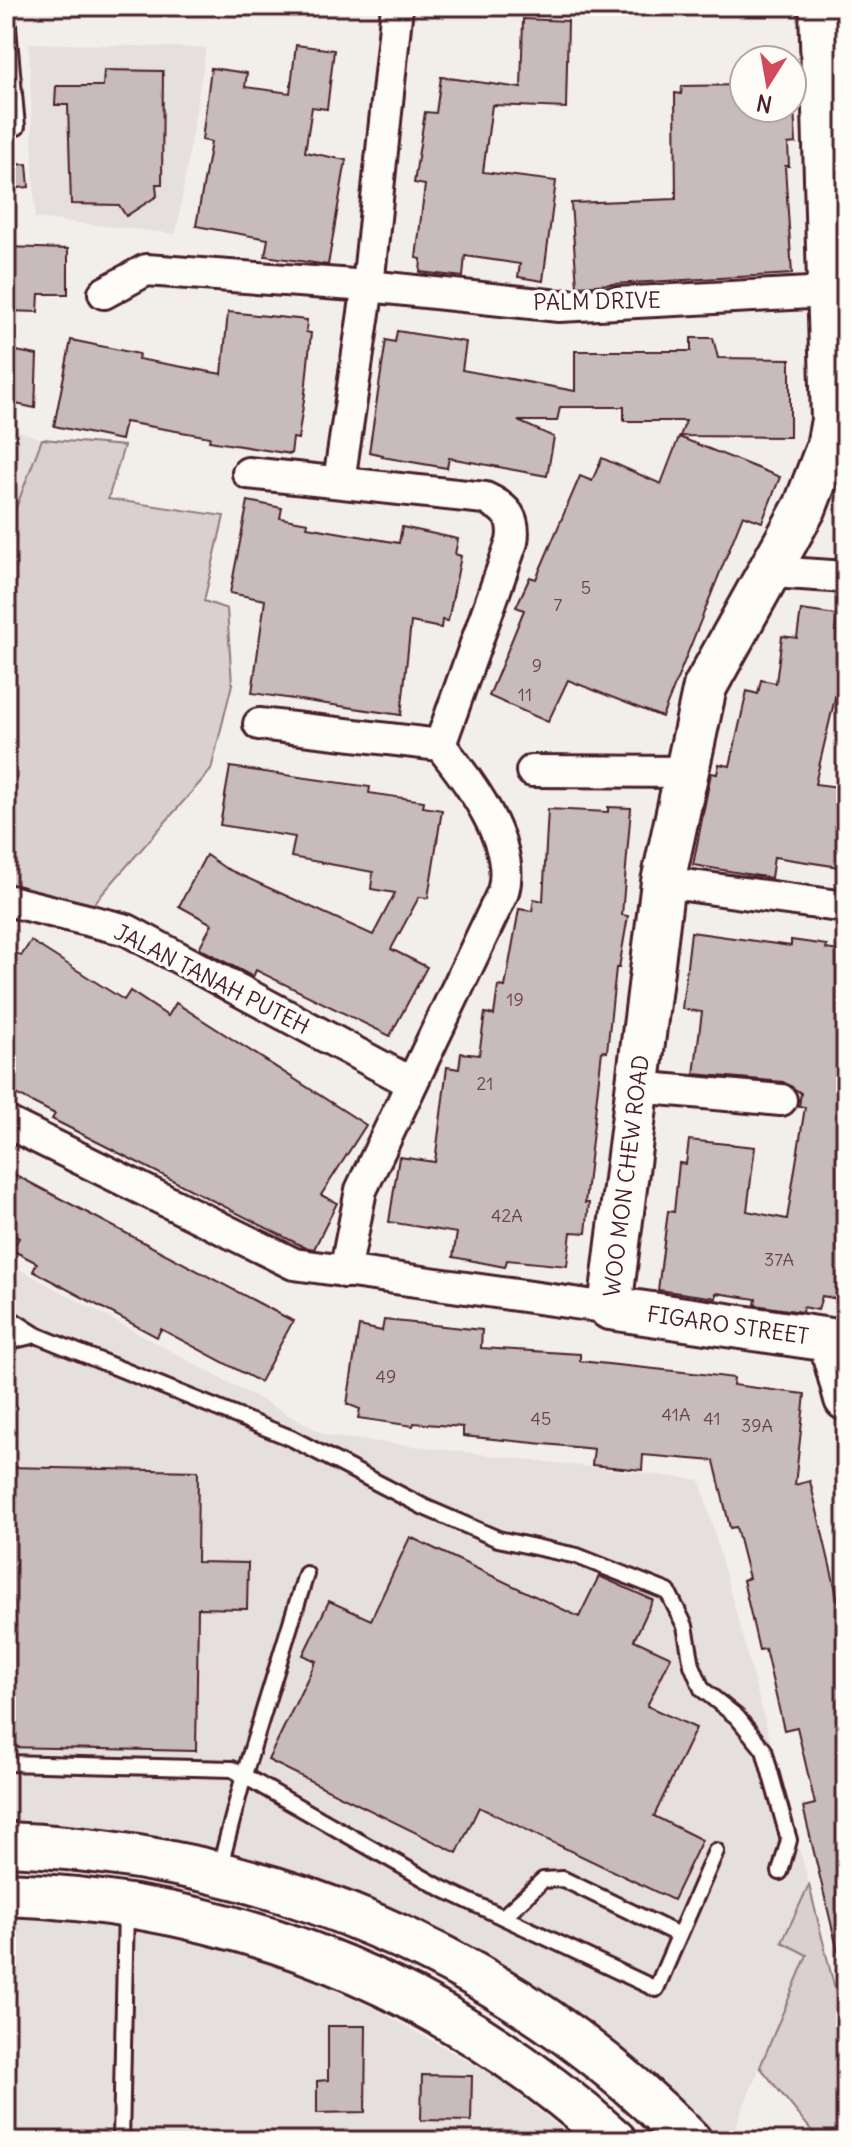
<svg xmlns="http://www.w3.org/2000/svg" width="852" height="2147" font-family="Delius,sans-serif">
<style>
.built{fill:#e5dfdd}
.green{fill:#d9d0cf;stroke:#92787d;stroke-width:2}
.building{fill:#c8bbbb;stroke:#4a1f2b;stroke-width:2}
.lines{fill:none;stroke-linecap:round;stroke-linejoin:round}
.lane-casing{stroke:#4a1f2b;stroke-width:20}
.street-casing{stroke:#4a1f2b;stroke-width:36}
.secondary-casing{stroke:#4a1f2b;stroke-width:48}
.lane{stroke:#fdfcf7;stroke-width:14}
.street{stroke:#fdfcf7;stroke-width:30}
.secondary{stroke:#fdfcf7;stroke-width:42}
.labels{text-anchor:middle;stroke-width:7;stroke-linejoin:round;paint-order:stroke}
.number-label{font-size:18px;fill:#6a464f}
.street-label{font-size:22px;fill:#4a1f2b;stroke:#fdfcf7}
</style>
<rect width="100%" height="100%" fill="#f2efeb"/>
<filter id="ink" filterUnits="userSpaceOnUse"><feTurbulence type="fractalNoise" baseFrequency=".0125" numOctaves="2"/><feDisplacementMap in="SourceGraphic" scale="16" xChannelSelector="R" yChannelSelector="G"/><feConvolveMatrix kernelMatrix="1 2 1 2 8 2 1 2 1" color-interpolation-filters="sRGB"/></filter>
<g filter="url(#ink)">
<!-- built -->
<g class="built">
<polygon points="29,43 206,48 176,234 35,218"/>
<polygon points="6,426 42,439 6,534"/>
<polygon points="6,1262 328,1436 700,1480 809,1884 781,1942 807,1954 729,2141 721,2141 628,2052 569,2007 505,1967 375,1901 238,1853 175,1839 114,1830 6,1823"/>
<polygon points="6,1917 70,1920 159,1932 240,1953 311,1980 374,2008 496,2077 577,2141 6,2141"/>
</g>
<!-- green -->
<g class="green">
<polygon points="42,439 124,446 108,499 224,516 204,601 227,609 232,684 211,770 90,908 6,887 6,534"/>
<polygon points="809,1885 846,2034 846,2141 820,2141 760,2067 807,1955 782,1942"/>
</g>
<!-- building -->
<g class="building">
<polygon points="523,19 568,21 566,108 492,105 483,172 556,181 543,281 518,277 520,264 465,256 463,277 420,272 421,259 416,258 425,185 414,183 425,112 436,113 441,77 521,88"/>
<polygon points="296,45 334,50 327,109 312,107 305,152 346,160 328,265 265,256 268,239 196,226 211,142 202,140 211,68 247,73 245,87 290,93"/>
<polygon points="104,70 163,71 162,184 156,184 157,196 126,216 119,205 71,204 68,105 55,105 56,86 103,86"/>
<polygon points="744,85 744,108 794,108 796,143 788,144 789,166 785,166 792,274 577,286 571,203 676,199 675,93 681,94 682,86"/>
<polygon points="27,164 29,187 6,189 6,165"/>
<polygon points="6,247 68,249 68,294 39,294 38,312 6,311"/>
<polygon points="228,312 307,320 306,332 311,333 305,393 298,439 293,438 291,454 209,441 210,437 125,422 121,440 54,426 71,340 139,354 138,359 222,374"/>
<polygon points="397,331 466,342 462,370 575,391 575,351 691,351 691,338 713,338 718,358 790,359 790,437 680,436 686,421 624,421 624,407 560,407 557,421 518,421 554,437 547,476 449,458 447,468 382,457 383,455 369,452 386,340 395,342"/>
<polygon points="6,349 37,355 35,408 6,402"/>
<polygon points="679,437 780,477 762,522 743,515 662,717 568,680 548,722 489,696 524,610 516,607 530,577 536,579 580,476 592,481 602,458 661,484"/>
<polygon points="248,501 282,508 280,518 308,523 307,527 399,543 402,527 458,539 455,554 461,556 448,621 442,620 441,628 411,622 401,715 252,693 265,600 230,593"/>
<polygon points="801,610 837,615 835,631 846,633 846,673 841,672 815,784 846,788 846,868 774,857 771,878 693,865 711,773 717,774 719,764 730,766 747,691 758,694 761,680 776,683 782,636 797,638"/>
<polygon points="230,767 370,787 369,793 424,801 423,807 442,810 428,898 419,897 391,949 427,967 390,1036 256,970 253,977 199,948 212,924 179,906 206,855 225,868 373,935 395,893 371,889 373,872 291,857 295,837 220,825"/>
<polygon points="608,807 631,808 622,915 628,916 619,968 616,968 607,1052 602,1051 585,1203 589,1203 586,1233 571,1232 567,1266 507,1260 505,1267 453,1257 457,1233 389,1222 399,1157 435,1162 447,1067 459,1069 461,1053 479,1055 485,1013 494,1015 498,986 505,987 519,909 532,911 534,899 543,901 548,809 608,812"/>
<polygon points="691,932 791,946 791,940 827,945 826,949 846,952 846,1259 838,1299 822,1296 818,1310 803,1307 802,1312 755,1305 756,1299 716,1293 716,1298 658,1290 668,1211 674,1212 679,1163 686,1164 689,1140 755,1147 747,1211 787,1219 805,1107 799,1106 801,1093 783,1082 694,1074 702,1012 682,1009"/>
<polygon points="31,941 124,1000 130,991 168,1016 176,1003 366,1125 321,1195 337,1203 314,1249 304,1247 52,1119 55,1114 6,1089 6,947 21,956"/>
<polygon points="6,1170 293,1321 260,1382 161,1329 157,1337 33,1271 37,1263 12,1250 19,1238 6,1231"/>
<polygon points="384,1320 482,1330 481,1348 580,1354 580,1361 702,1374 734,1378 733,1385 805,1394 795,1485 810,1481 846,1633 846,1955 839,1956 803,1807 815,1804 797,1727 784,1730 765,1649 759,1650 743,1580 749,1578 736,1527 730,1528 714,1461 643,1455 642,1470 592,1465 594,1449 463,1436 463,1427 414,1423 413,1426 358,1418 360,1409 347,1404 359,1326 382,1331"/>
<polygon points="6,1467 198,1471 197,1562 248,1563 247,1609 198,1608 196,1751 6,1747"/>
<polygon points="410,1537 579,1617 599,1576 653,1600 634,1640 671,1657 647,1706 696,1728 654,1816 702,1840 673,1900 479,1807 457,1853 268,1760 316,1661 303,1655 329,1601 371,1620"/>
<polygon points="328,2026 366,2026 365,2112 317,2113 317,2081 328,2080"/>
<polygon points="422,2075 472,2076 471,2121 421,2120"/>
</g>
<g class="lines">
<defs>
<g id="lane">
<polyline points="6,6 17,127"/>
<polyline points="6,1316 36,1335 291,1438 424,1507 498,1539 577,1556 668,1592 685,1626 692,1665 702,1689 737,1717 764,1750 789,1840 780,1872"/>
<polyline points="6,1342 36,1335"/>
<polyline points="6,1763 232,1769 441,1888 656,1989 716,1851"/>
<polyline points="219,1870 244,1775 306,1574"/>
<polyline points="503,1917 543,1880 563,1879 679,1935"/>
<polyline points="121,2141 126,1908"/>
</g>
<g id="street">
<polyline points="104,293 146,270 368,286 559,306 828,292"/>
<path d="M248 473 485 498C507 508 516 518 512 542L440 745"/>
<polyline points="339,481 368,286 397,6"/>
<polyline points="772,572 846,577"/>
<path d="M259 724 440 745C469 781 517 844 503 892L361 1190 345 1272"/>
<polyline points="532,771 687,772"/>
<polyline points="663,882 846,907"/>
<polyline points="6,900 127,930 410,1082"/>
<polyline points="637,1087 781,1100"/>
<polyline points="6,1122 294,1264 610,1308"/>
</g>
<g id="secondary">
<polyline points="821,6 833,420 828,447 805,507 705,687 663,882 610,1308 830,1340 846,1399"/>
<path d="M6 1844C265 1854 507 1954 690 2141"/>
<path d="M6 1894C239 1903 442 1985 615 2141"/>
</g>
</defs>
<!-- lane casing -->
<use href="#lane" class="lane-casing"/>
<!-- street casing -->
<use href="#street" class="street-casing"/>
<!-- secondary casing -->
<use href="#secondary" class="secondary-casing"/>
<!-- lane -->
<use href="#lane" class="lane"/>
<!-- street -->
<use href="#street" class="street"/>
<!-- secondary -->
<use href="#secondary" class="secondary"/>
</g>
</g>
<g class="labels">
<!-- number labels -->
<g class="number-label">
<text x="586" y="594">5</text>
<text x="558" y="611">7</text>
<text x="537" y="672">9</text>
<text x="525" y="701">11</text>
<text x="515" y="1006">19</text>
<text x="485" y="1090">21</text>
<text x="507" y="1222">42A</text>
<text x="779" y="1266">37A</text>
<text x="386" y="1383">49</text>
<text x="676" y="1421">41A</text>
<text x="541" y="1425">45</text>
<text x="712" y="1425">41</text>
<text x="757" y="1432">39A</text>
</g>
<!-- street labels -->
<g class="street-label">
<text transform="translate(597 301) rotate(-1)" y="8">PALM DRIVE</text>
<text transform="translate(212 979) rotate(27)" y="8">JALAN TANAH PUTEH</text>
<text transform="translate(626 1176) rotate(-83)" y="8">WOO MON CHEW ROAD</text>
<text transform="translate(728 1325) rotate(8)" y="8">FIGARO STREET</text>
</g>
</g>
<!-- margin -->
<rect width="852" height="2147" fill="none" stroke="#fdfcf7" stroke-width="32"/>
<rect x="16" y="16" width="820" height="2115" fill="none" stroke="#4a1f2b" stroke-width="3" filter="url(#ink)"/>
<!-- north arrow -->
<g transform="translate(768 84) rotate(191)"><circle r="38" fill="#fdfcf7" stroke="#b5a4a5" stroke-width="2"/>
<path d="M0-6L14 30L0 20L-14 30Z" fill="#d1495b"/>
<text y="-12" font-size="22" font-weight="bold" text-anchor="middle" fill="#4a1f2b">N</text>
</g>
</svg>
